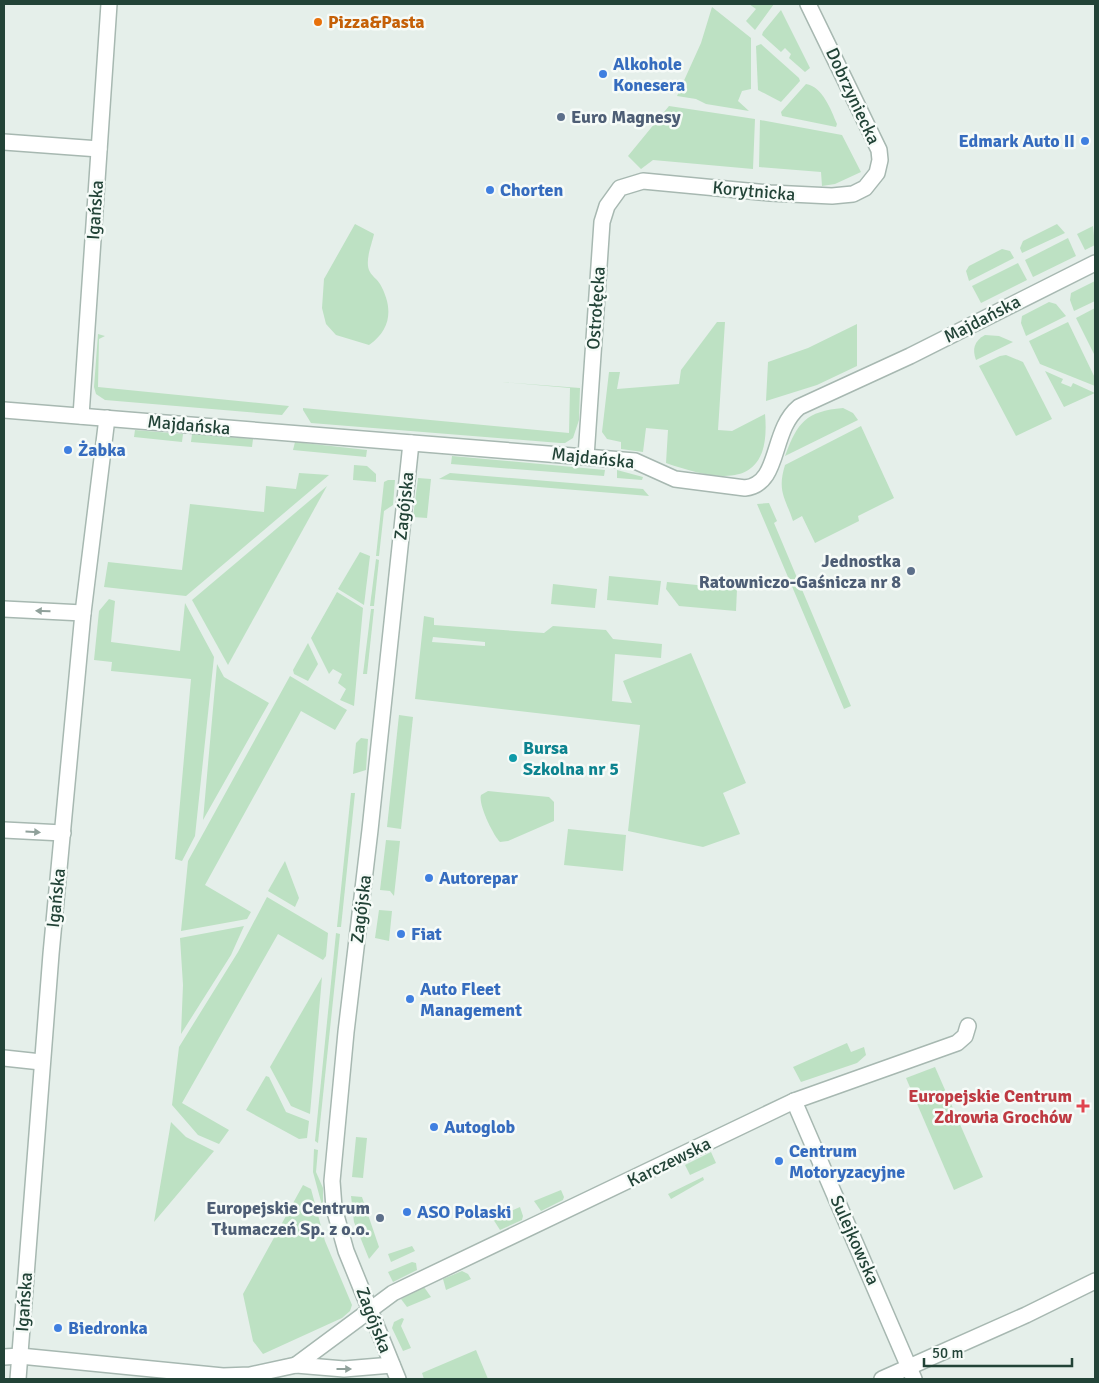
<svg xmlns="http://www.w3.org/2000/svg" width="1099" height="1383" font-family="Signika,sans-serif">
<style>
.green{fill:#bde1c3;fill-rule:evenodd}
.lines{fill:none;stroke-linecap:round;stroke-linejoin:round}
.minor-casing{stroke:#a7b8b1;stroke-width:18}
.minor{stroke:#fff;stroke-width:15}
.oneway{fill:#90a19b}
.food-dot{fill:#e8710a;stroke:#f6fbf8;stroke-width:2}
.shop-dot{fill:#3f7fe0;stroke:#f6fbf8;stroke-width:2}
.service-dot{fill:#5c6f8a;stroke:#f6fbf8;stroke-width:2}
.culture-dot{fill:#0f9aa8;stroke:#f6fbf8;stroke-width:2}
.health-dot{fill:#e0444e;stroke:#f6fbf8;stroke-width:2}
.labels{text-anchor:middle;stroke-width:5;stroke-linejoin:round;paint-order:stroke}
.food-label{font-size:18px;font-weight:bold;fill:#c56008;stroke:#f6fbf8;text-anchor:start}
.shop-label{font-size:18px;font-weight:bold;fill:#366cbe;stroke:#f6fbf8;text-anchor:start}
.street-label{font-size:18px;fill:#224337;stroke:#f6fbf8}
.service-label{font-size:18px;font-weight:bold;fill:#4e5e75;stroke:#f6fbf8;text-anchor:end}
.culture-label{font-size:18px;font-weight:bold;fill:#0d838f;stroke:#f6fbf8;text-anchor:start}
.health-label{font-size:18px;font-weight:bold;fill:#be3a42;stroke:#f6fbf8;text-anchor:end}
</style>
<rect width="100%" height="100%" fill="#e5efea"/>
<!-- green -->
<g class="green">
<polygon points="749,4 774,4 755,30 746,21 756,9"/>
<polygon points="712,7 751,38 751,89 742,91 738,101 749,111 706,104 696,99 677,96 701,43"/>
<polygon points="781,10 810,68 805,72 789,58 791,54 785,48 781,52 762,35 763,32"/>
<polygon points="761,44 799,78 800,81 781,102 758,90 756,46"/>
<path d="M806 84C823 87 831 110 837 124L836 127 782 116 781 112Z"/>
<polygon points="669,106 755,119 753,169 653,160 641,169 628,156"/>
<polygon points="760,120 842,135 861,172 835,184 822,186 821,172 759,167"/>
<path d="M355 224 374 234C372 244 364 262 370 272 372 276 377 279 380 284 393 307 392 329 369 345L336 335 326 324 322 308 324 279Z"/>
<polygon points="1057,224 1065,233 1022,253 1020,248 1023,241"/>
<polygon points="1093,226 1095,245 1085,250 1077,234"/>
<polygon points="1068,238 1076,256 1033,277 1025,260"/>
<polygon points="1002,249 1010,251 1014,258 969,281 966,271 969,266"/>
<polygon points="1018,263 1027,280 981,303 972,286"/>
<polygon points="1095,281 1095,301 1074,311 1070,300 1071,293"/>
<polygon points="1049,302 1056,304 1066,316 1026,336 1021,323 1022,316"/>
<polygon points="1095,308 1095,356 1076,318"/>
<path d="M717 322H725L718 430 732 431 765 414C772 490 721 482 666 463L668 430 646 428 643 452 621 449V442L607 439 602 432 609 372H620L617 389 679 384 681 370Z"/>
<polygon points="1068,322 1095,378 1095,386 1040,364 1029,341"/>
<polygon points="857,324 857,366 817,385 766,401 768,362 808,348"/>
<polygon points="98,334 105,336 99,339 98,387 289,406 282,415 105,400 96,394 94,387"/>
<path d="M985 335 999 336 1013 342 976 360C972 349 974 341 985 335Z"/>
<polygon points="1006,355 1023,362 1052,419 1016,436 979,366 1000,356"/>
<polygon points="1045,371 1063,379 1061,383 1071,387 1073,383 1095,393 1064,407"/>
<polygon points="502,382 580,388 579,420 573,438 565,443 560,443 311,423 303,410 303,408 569,433 570,388"/>
<path d="M843 408 853 413 858 420 785 456C797 423 806 411 843 408Z"/>
<path d="M861 426 894 498 858 516 859 521 815 543 802 516 793 521C785 497 777 491 785 465Z"/>
<polygon points="135,430 183,434 182,442 134,437"/>
<polygon points="192,434 253,439 252,447 191,442"/>
<polygon points="295,442 367,450 366,457 293,450"/>
<polygon points="452,456 605,470 604,476 451,464"/>
<polygon points="354,465 367,466 376,474 376,482 353,480"/>
<polygon points="617,470 643,477 642,480 617,478"/>
<polygon points="299,473 329,475 186,596 104,587 108,562 182,570 190,504 264,512 266,486 296,489"/>
<polygon points="450,473 643,489 649,496 439,479"/>
<polygon points="418,478 431,479 427,518 413,517"/>
<polygon points="388,480 395,480 393,505 384,511 379,556 376,556 384,482"/>
<polygon points="327,486 228,665 192,600"/>
<polygon points="769,503 777,521 774,523 851,706 844,709 757,504"/>
<polygon points="360,552 370,556 364,605 338,589"/>
<polygon points="376,559 379,560 374,606 370,606"/>
<polygon points="609,576 661,581 658,605 607,600"/>
<polygon points="667,582 737,589 736,611 679,606 666,589"/>
<polygon points="553,584 597,589 595,608 551,604"/>
<polygon points="337,592 363,608 354,706 340,700 346,689 338,683 342,674 333,669 329,674 311,638"/>
<polygon points="109,599 115,601 111,642 180,651 185,603 214,657 195,836 182,861 175,859 191,679 111,671 112,662 94,660 99,611"/>
<polygon points="371,609 374,609 367,674 363,674"/>
<path d="M424 616 434 618V625L544 633 553 626 606 630 613 639 662 644 661 658 615 654 612 701 632 703 623 681 691 653 746 783 723 793 740 834 703 847 628 831 640 725 415 699ZM433 637 485 642V646L432 642Z"/>
<polygon points="308,643 318,664 308,681 294,674 293,670"/>
<polygon points="217,664 224,677 269,703 203,820"/>
<polygon points="290,676 347,710 335,730 301,711 205,885 251,912 247,919 181,931 188,861"/>
<polygon points="399,715 413,717 401,829 387,827"/>
<polygon points="361,738 368,739 366,770 353,774 356,743"/>
<path d="M488 791 549 797 554 802V821L508 841 500 842C493 835 478 804 481 795Z"/>
<polygon points="351,793 355,793 341,927 337,927"/>
<polygon points="568,829 626,835 623,871 564,865"/>
<polygon points="386,840 400,841 394,896 390,891 380,890"/>
<polygon points="285,861 299,898 295,907 268,891"/>
<polygon points="267,897 328,933 326,956 323,960 278,934 182,1103 229,1130 219,1144 198,1135 172,1105 179,1047 238,952"/>
<polygon points="379,910 392,911 389,941 375,938"/>
<polygon points="244,926 231,955 181,1034 183,985 180,938"/>
<polygon points="336,933 340,934 318,1143 315,1141"/>
<polygon points="322,977 310,1114 291,1106 270,1067"/>
<polygon points="847,1043 851,1052 864,1047 866,1055 857,1063 801,1082 793,1067"/>
<polygon points="935,1067 983,1177 954,1190 906,1078"/>
<polygon points="266,1076 269,1077 286,1112 309,1121 307,1138 299,1139 246,1110"/>
<polygon points="171,1122 186,1137 214,1151 154,1222"/>
<polygon points="356,1137 367,1138 363,1178 352,1177"/>
<polygon points="314,1149 318,1150 316,1172 323,1188 323,1209 313,1172"/>
<polygon points="711,1152 716,1163 690,1175 685,1165"/>
<polygon points="703,1177 704,1180 671,1199 668,1194"/>
<polygon points="303,1185 311,1189 325,1241 352,1305 350,1311 342,1318 263,1354 253,1341 243,1294"/>
<polygon points="561,1190 564,1197 563,1200 541,1211 534,1201"/>
<polygon points="351,1196 362,1197 379,1247 369,1259 354,1222"/>
<polygon points="520,1207 523,1216 522,1220 500,1230 493,1219"/>
<polygon points="412,1246 415,1251 391,1262 388,1254"/>
<polygon points="412,1262 416,1263 417,1270 393,1282 388,1272"/>
<polygon points="462,1271 468,1274 471,1279 446,1290 443,1279"/>
<polygon points="424,1287 431,1297 407,1307 401,1299"/>
<polygon points="402,1318 404,1319 401,1326 411,1348 403,1351 392,1328 394,1322"/>
<polygon points="476,1350 488,1379 424,1379 422,1373"/>
</g>
<g class="lines">
<defs>
<g id="minor">
<polyline points="4,142 99,149"/>
<path d="M4 410 635 461 675 479 745 488C781 484 770 431 799 407L910 356 1095 263"/>
<polyline points="81,416 109,4"/>
<polyline points="586,457 602,222 607,206 620,188 643,181 770,193 832,196 853,194 865,188 877,173 880,160 879,150 808,4"/>
<polyline points="4,609 83,613"/>
<polyline points="4,830 63,833"/>
<polyline points="4,1058 41,1062"/>
<polyline points="794,1101 914,1379"/>
<polyline points="4,1357 20,1356 223,1376 250,1375 296,1365 344,1369 392,1365"/>
<polyline points="296,1365 393,1293 794,1101 957,1043 965,1036 968,1026"/>
<polyline points="18,1379 51,954 83,613 107,418"/>
<polyline points="398,1379 346,1251 334,1208 332,1181 346,1032 370,830 411,443"/>
<polyline points="882,1379 1026,1315 1095,1281"/>
</g>
</defs>
<!-- minor casing -->
<use href="#minor" class="minor-casing"/>
<!-- minor -->
<use href="#minor" class="minor"/>
</g>
<!-- one-way arrows -->
<defs><path id="oneway-solid" d="M-6-.8H1V-3.2L6.5 0L1 3.2V.8H-6Z" transform="scale(1.25)"/></defs>
<g class="oneway">
<use href="#oneway-solid" transform="translate(43 611) rotate(-178)"/>
<use href="#oneway-solid" transform="translate(33 832) rotate(3)"/>
<use href="#oneway-solid" transform="translate(344 1369)"/>
</g>
<!-- markers -->
<circle class="food-dot" cx="318" cy="22" r="5"/>
<g class="shop-dot">
<circle cx="603" cy="74" r="5"/>
<circle cx="1085" cy="141" r="5"/>
<circle cx="490" cy="190" r="5"/>
<circle cx="68" cy="450" r="5"/>
<circle cx="429" cy="878" r="5"/>
<circle cx="401" cy="934" r="5"/>
<circle cx="410" cy="999" r="5"/>
<circle cx="434" cy="1127" r="5"/>
<circle cx="779" cy="1161" r="5"/>
<circle cx="407" cy="1212" r="5"/>
<circle cx="58" cy="1328" r="5"/>
</g>
<g class="service-dot">
<circle cx="561" cy="117" r="5"/>
<circle cx="911" cy="571" r="5"/>
<circle cx="380" cy="1218" r="5"/>
</g>
<circle class="culture-dot" cx="513" cy="758" r="5"/>
<path class="health-dot" d="M1080.5 1098.5h5v5h5v5h-5v5h-5v-5h-5v-5h5z"/>
<g class="labels">
<!-- food labels -->
<g class="food-label">
<text x="328" y="28">Pizza&amp;Pasta</text>
</g>
<!-- shop labels -->
<g class="shop-label">
<text x="613" y="70">Alkohole<tspan x="613" dy="21">Konesera</tspan></text>
<text x="1075" y="147" text-anchor="end">Edmark Auto II</text>
<text x="500" y="196">Chorten</text>
<text x="78" y="456">Żabka</text>
<text x="439" y="884">Autorepar</text>
<text x="411" y="940">Fiat</text>
<text x="420" y="995">Auto Fleet<tspan x="420" dy="21">Management</tspan></text>
<text x="444" y="1133">Autoglob</text>
<text x="789" y="1157">Centrum<tspan x="789" dy="21">Motoryzacyjne</tspan></text>
<text x="417" y="1218">ASO Polaski</text>
<text x="68" y="1334">Biedronka</text>
</g>
<!-- street labels -->
<g class="street-label">
<text transform="translate(853 96) rotate(65)" y="6">Dobrzyniecka</text>
<text transform="translate(754 191) rotate(5)" y="6">Korytnicka</text>
<text transform="translate(95 210) rotate(-86)" y="6">Igańska</text>
<text transform="translate(596 308) rotate(-86)" y="6">Ostrołęcka</text>
<text transform="translate(982 319) rotate(-27)" y="6">Majdańska</text>
<text transform="translate(189 425) rotate(5)" y="6">Majdańska</text>
<text transform="translate(593 458) rotate(6)" y="6">Majdańska</text>
<text transform="translate(404 506) rotate(-84)" y="6">Zagójska</text>
<text transform="translate(56 898) rotate(-84)" y="6">Igańska</text>
<text transform="translate(361 909) rotate(-83)" y="6">Zagójska</text>
<text transform="translate(669 1162) rotate(-26)" y="6">Karczewska</text>
<text transform="translate(855 1240) rotate(66)" y="6">Sulejkowska</text>
<text transform="translate(24 1302) rotate(-86)" y="6">Igańska</text>
<text transform="translate(374 1320) rotate(69)" y="6">Zagójska</text>
</g>
<!-- service labels -->
<g class="service-label">
<text x="571" y="123" text-anchor="start">Euro Magnesy</text>
<text x="901" y="567">Jednostka<tspan x="901" dy="21">Ratowniczo-Gaśnicza nr 8</tspan></text>
<text x="370" y="1214">Europejskie Centrum<tspan x="370" dy="21">Tłumaczeń Sp. z o.o.</tspan></text>
</g>
<!-- culture labels -->
<g class="culture-label">
<text x="523" y="754">Bursa<tspan x="523" dy="21">Szkolna nr 5</tspan></text>
</g>
<!-- health labels -->
<g class="health-label">
<text x="1072" y="1102">Europejskie Centrum<tspan x="1072" dy="21">Zdrowia Grochów</tspan></text>
</g>
</g>
<!-- border -->
<rect width="1099" height="1383" fill="none" stroke="#224337" stroke-width="10"/>
<!-- scale -->
<path d="M924 1358v8h148v-8" fill="none" stroke="#224337" stroke-width="2.5"/>
<text x="932" y="1358" font-size="15" fill="#224337" stroke="#f6fbf8" stroke-width="4" paint-order="stroke">50 m</text>
</svg>
